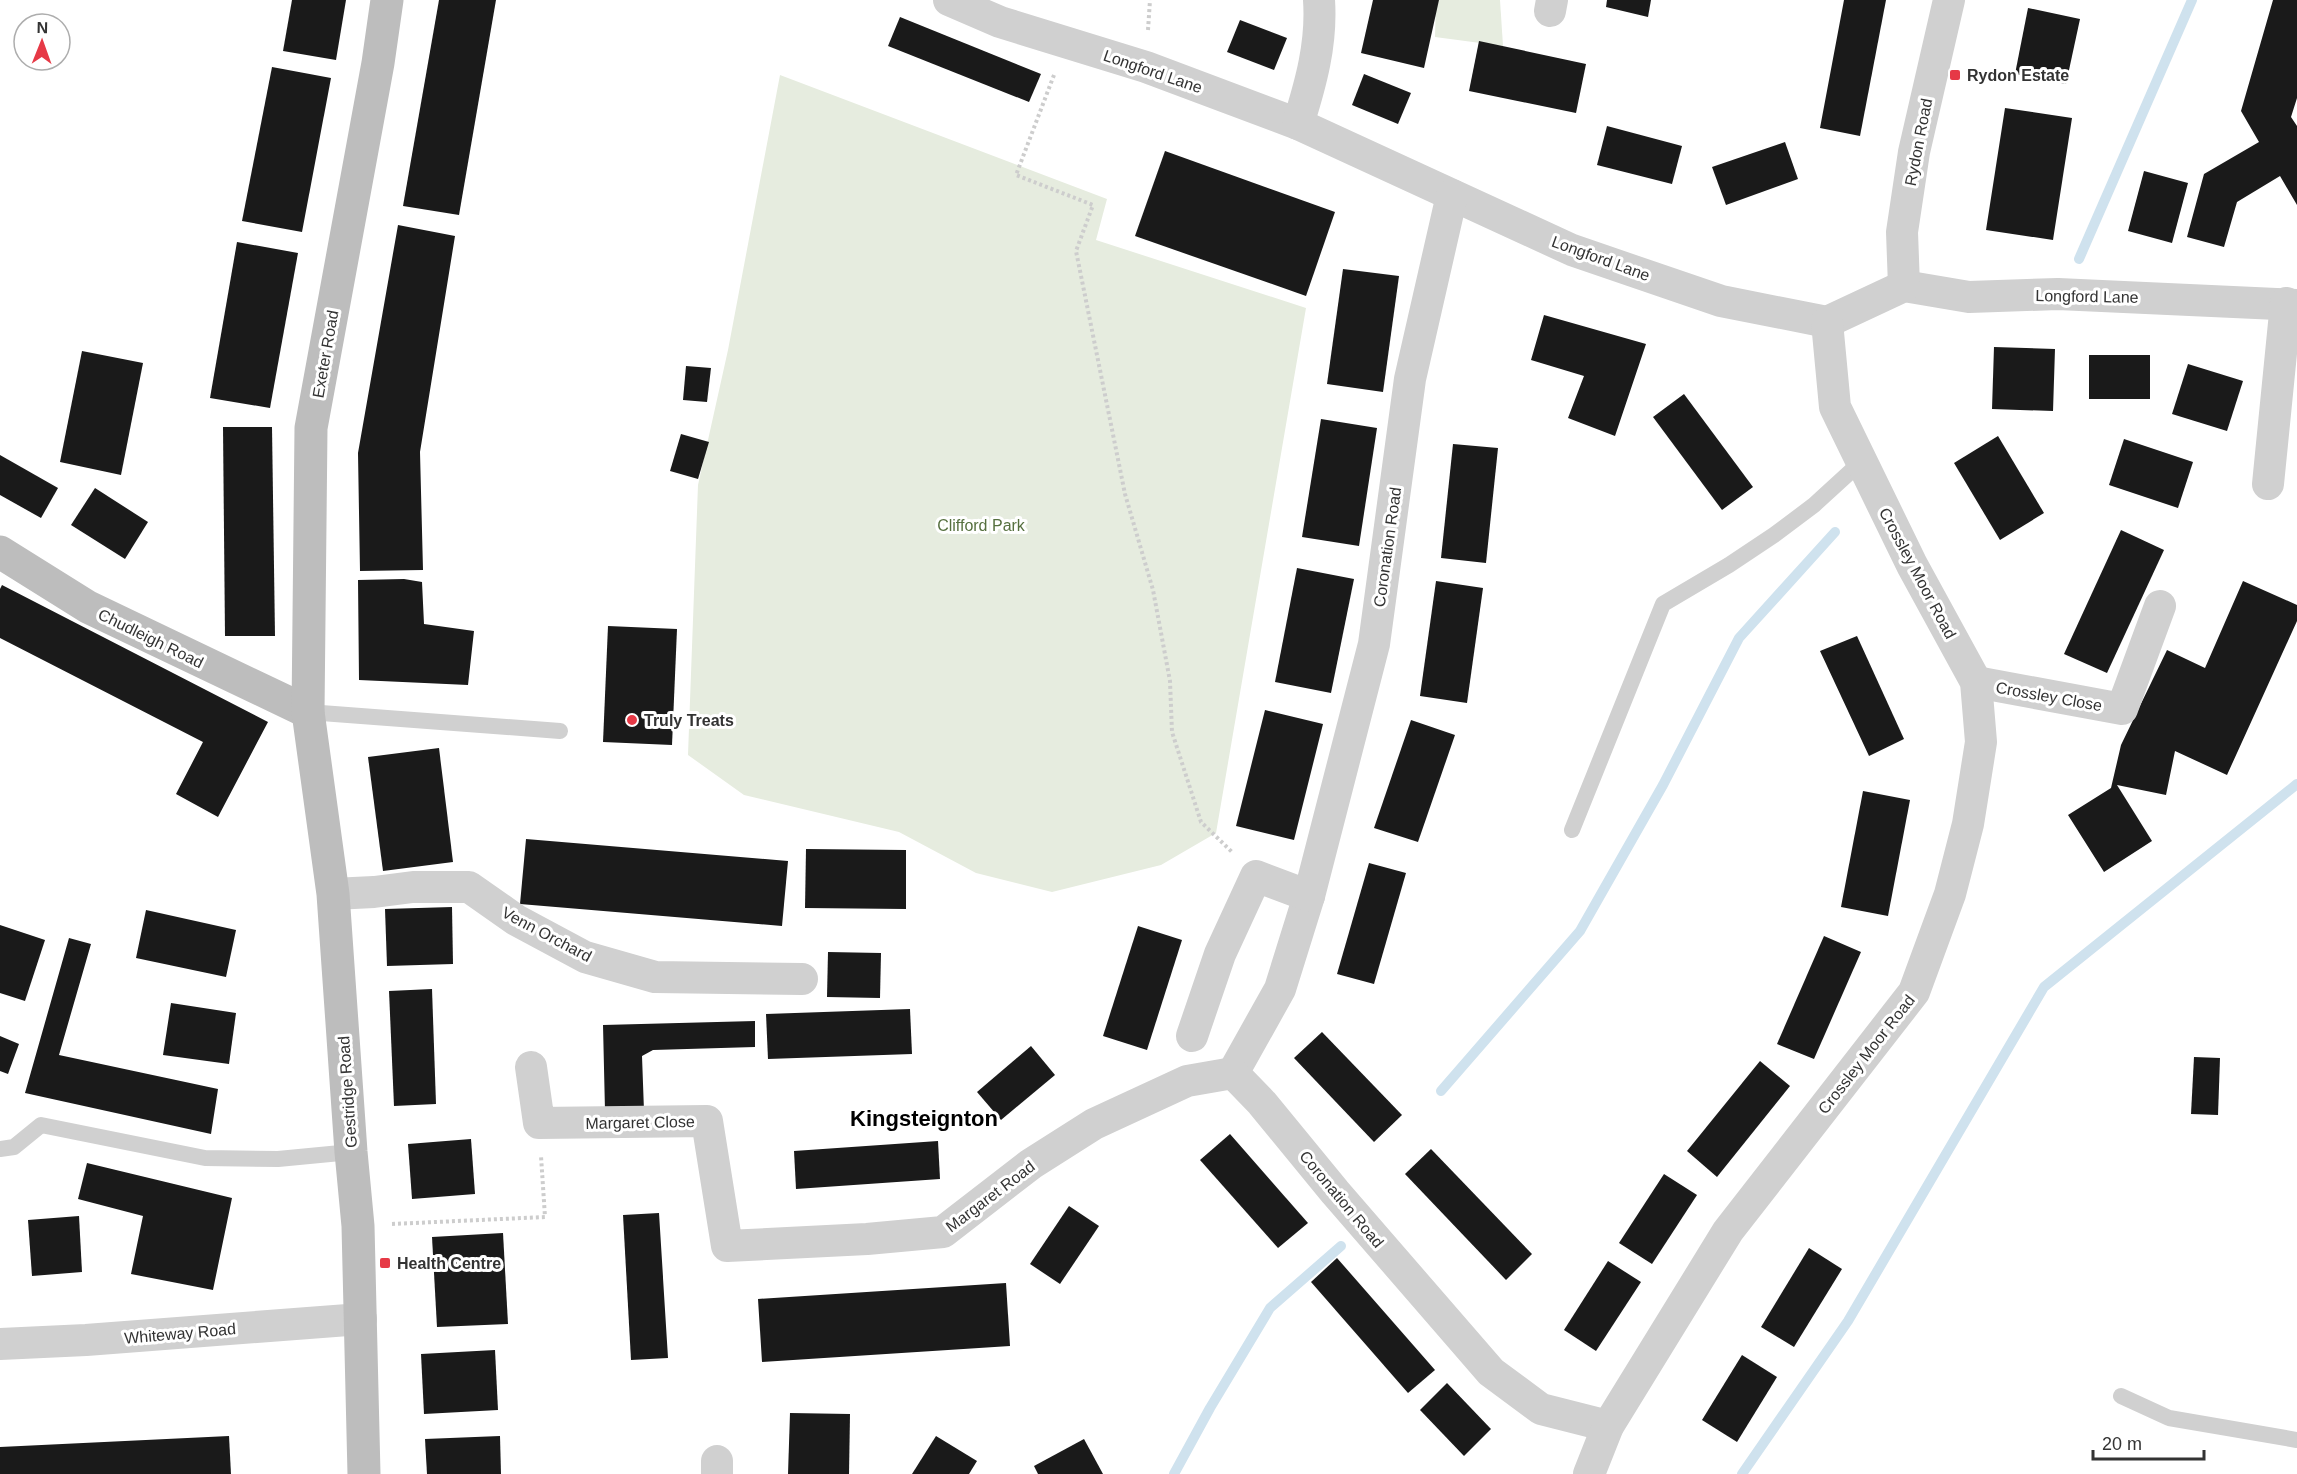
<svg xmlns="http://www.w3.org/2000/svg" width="2297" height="1474" font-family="Helvetica,sans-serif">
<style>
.green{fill:#e6ecdf}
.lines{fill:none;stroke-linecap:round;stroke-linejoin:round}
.stream{stroke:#cfe2ee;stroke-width:10}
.building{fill:#1a1a1a}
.path{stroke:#cdcdcd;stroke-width:4;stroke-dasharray:3 3;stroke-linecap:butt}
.service{stroke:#d0d0d0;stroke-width:16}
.minor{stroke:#d0d0d0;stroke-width:32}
.secondary{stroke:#bdbdbd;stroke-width:33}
.poi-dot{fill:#e63946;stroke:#fff;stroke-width:2}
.labels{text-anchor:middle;stroke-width:6;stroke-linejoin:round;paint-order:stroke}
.street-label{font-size:16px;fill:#333;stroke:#fff}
.poi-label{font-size:16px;font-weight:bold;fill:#333;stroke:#fff;text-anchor:start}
.park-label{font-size:16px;fill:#56703f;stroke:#fff}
.district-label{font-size:22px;font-weight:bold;fill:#000;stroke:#fff}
</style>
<rect width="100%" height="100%" fill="#fff"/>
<!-- green -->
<g class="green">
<polygon points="1436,0 1500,0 1503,46 1435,37"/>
<polygon points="780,75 1107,199 1096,240 1306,308 1216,833 1161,865 1052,892 976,873 899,832 744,795 688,755 698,485 728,350"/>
</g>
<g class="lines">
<!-- stream -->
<g class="stream">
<polyline points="2079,259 2192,0"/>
<polyline points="1441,1091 1580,931 1663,785 1739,638 1835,532"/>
<polyline points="1174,1474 1210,1408 1270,1308 1341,1246"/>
<polyline points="1742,1474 1848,1321 2044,987 2297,784"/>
</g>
</g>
<!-- building -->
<g class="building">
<polygon points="292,0 346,0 336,60 283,51"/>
<polygon points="439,0 496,0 459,215 403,206"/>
<polygon points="1373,0 1439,0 1424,68 1361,53"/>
<polygon points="1607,0 1651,0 1648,17 1606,7"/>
<polygon points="1844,0 1886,0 1860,136 1820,128"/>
<polygon points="2273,0 2297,0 2297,98 2291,117 2297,126 2297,205 2280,176 2237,202 2224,247 2187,237 2204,174 2259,142 2241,111"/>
<polygon points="2028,8 2080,19 2066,84 2015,74"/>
<polygon points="900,17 1041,74 1029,102 888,46"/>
<polygon points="1240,20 1287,38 1274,70 1227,52"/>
<polygon points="1479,41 1586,64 1576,113 1469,91"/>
<polygon points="272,67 331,78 302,232 242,221"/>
<polygon points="1364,74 1411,93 1398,124 1352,105"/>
<polygon points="2005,108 2072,118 2053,240 1986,230"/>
<polygon points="1607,126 1682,146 1672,184 1597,165"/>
<polygon points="1785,142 1798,179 1726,205 1712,167"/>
<polygon points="1165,151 1335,212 1306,296 1135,236"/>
<polygon points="2144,171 2188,183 2172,243 2128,231"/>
<polygon points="398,225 455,236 420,452 423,570 360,571 358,453"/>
<polygon points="237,242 298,253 270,408 210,398"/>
<polygon points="1343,269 1399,276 1383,392 1327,384"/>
<polygon points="1544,315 1646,344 1615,436 1568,418 1584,376 1531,360"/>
<polygon points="1994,347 2055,349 2053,411 1992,409"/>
<polygon points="82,351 143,363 121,475 60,462"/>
<rect x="2089" y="355" width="61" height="44"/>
<polygon points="2188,364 2243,381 2227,431 2172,414"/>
<polygon points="686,366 711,368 707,402 683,400"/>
<polygon points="1684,394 1753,487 1722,510 1653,417"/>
<polygon points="1321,419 1377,428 1359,546 1302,537"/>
<polygon points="223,427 272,427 275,636 225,636"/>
<polygon points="681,434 709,442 698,479 670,471"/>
<polygon points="1998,436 2044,513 2000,540 1954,463"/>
<polygon points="2124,439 2193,462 2178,508 2109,485"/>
<polygon points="1453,444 1498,448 1486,563 1441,558"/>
<polygon points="0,455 58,488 41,518 0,495"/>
<polygon points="95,488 148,522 125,559 71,525"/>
<polygon points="2121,530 2164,550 2107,673 2064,654"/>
<polygon points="1297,568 1354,579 1331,693 1275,682"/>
<polygon points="404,579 422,582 424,624 474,631 468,685 359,680 358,580"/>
<polygon points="1436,581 1483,588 1467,703 1420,696"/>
<polygon points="2243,581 2297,605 2297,621 2227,775 2175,751 2166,795 2117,785 2152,841 2104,872 2068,815 2111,788 2121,745 2167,650 2205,668"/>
<polygon points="2,585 268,722 218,817 176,794 203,742 0,638 0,589"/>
<polygon points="608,626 677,629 672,745 603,742"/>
<polygon points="1857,636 1904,739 1869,756 1820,651"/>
<polygon points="1265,710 1323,724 1294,840 1236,826"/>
<polygon points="1411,720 1455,735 1418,842 1374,828"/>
<polygon points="439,748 453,862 383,871 368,757"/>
<polygon points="1863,791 1910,800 1888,916 1841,907"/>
<polygon points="526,839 788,861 782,926 520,904"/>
<polygon points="806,849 906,850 906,909 805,908"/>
<polygon points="1369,863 1406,873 1374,984 1337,974"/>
<polygon points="452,907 453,964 387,966 385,909"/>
<polygon points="146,910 236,930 226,977 136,958"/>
<polygon points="0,925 45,940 25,1001 0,993"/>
<polygon points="1138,926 1182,940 1147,1050 1103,1036"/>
<polygon points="1824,936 1861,952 1814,1059 1777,1044"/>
<polygon points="69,938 91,944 59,1055 218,1089 211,1134 25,1093"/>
<polygon points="828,952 881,953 880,998 827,997"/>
<polygon points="432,989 436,1104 394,1106 389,991"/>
<polygon points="171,1003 236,1013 229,1064 163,1055"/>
<polygon points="910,1009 912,1054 768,1059 766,1014"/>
<polygon points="755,1021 755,1047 653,1050 642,1056 644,1111 605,1111 603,1025"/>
<polygon points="1322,1032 1402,1115 1374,1142 1294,1058"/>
<polygon points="0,1036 19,1044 8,1074 0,1071"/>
<polygon points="1031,1046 1055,1075 1001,1120 977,1092"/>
<polygon points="2194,1057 2220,1058 2218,1115 2191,1114"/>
<polygon points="1760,1061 1790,1086 1717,1177 1687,1151"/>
<polygon points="1230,1134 1308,1223 1278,1248 1200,1160"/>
<polygon points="471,1139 475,1194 412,1199 408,1144"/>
<polygon points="938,1141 940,1179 796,1189 794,1151"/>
<polygon points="1431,1149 1532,1254 1506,1280 1405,1174"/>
<polygon points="87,1163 232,1198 213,1290 131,1274 143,1216 78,1199"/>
<polygon points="1664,1174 1697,1195 1652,1264 1619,1243"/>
<polygon points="1069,1206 1099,1226 1060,1284 1030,1264"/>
<polygon points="659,1213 668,1358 631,1360 623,1215"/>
<polygon points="79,1216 82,1272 32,1276 28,1220"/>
<polygon points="503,1233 508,1324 437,1327 432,1237"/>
<polygon points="1809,1248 1842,1269 1794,1347 1761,1327"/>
<polygon points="1337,1258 1435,1370 1408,1393 1311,1282"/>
<polygon points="1608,1261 1641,1282 1596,1351 1564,1330"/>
<polygon points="1006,1283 1010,1346 762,1362 758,1299"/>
<polygon points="495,1350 498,1410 424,1414 421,1354"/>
<polygon points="1742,1355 1777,1377 1737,1442 1702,1420"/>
<polygon points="1447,1383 1491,1429 1464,1456 1420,1410"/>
<polygon points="790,1413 850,1414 849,1474 788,1474"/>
<polygon points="229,1436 231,1474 0,1474 0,1447"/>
<polygon points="500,1436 501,1474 427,1474 425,1439"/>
<polygon points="936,1436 977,1461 969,1474 912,1474"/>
<polygon points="1084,1439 1103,1474 1038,1474 1034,1466"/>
</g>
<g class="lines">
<!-- path -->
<g class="path">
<polyline points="1148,30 1150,0"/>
<polyline points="1054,75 1016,175 1093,205 1076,251 1125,494 1153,590 1170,681 1172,732 1201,822 1232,852"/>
<polyline points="392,1224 545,1217 541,1156"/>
</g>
<!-- service -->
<g class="service">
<polyline points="308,712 560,731"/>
<polyline points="1572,830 1663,604 1729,565 1774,535 1814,505 1861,462"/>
<polyline points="0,1149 14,1147 41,1125 205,1158 278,1159 351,1152"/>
<polyline points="2121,1396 2169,1418 2297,1440"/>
</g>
<!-- minor -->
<g class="minor">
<polyline points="949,0 1000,22 1146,67 1298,124 1572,250 1721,301 1827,322 1904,286 1969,297 2058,294 2297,305"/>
<polyline points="1550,11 1552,0"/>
<path d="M1298 124C1311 83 1322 43 1319 0"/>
<polyline points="1452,195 1410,379 1374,644 1309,896 1280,989 1233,1073 1262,1103 1335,1192 1491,1372 1541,1409 1608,1426"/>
<polyline points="1904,286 1902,232 1914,152 1949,0"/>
<polyline points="2268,484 2286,303"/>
<polyline points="1976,682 2122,709 2160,606"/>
<polyline points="333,894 374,892 413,887 469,887 516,920 585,957 655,977 802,979"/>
<polyline points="1192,1036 1220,954 1256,876 1309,896"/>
<polyline points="531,1067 539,1123 707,1121 727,1246 867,1239 943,1232 1031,1164 1094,1124 1187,1081 1233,1073"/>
<polyline points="0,1344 86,1340 361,1319"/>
<polyline points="717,1474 717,1461"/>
<polyline points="1589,1474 1608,1426 1728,1231 1914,992 1950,894 1968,824 1981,742 1976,682 1912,565 1835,407 1827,322"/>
</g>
<!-- secondary -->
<g class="secondary">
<polyline points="0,552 88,607 308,712"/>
<polyline points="364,1474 358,1226 351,1152 333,894 308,712 311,428 378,63 387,0"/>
</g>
</g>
<!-- markers -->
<g class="poi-dot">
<rect x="1949" y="69" width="12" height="12" rx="3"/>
<circle cx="632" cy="720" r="6"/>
<rect x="379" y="1257" width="12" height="12" rx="3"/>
</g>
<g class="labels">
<!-- street labels -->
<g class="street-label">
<text transform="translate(1153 71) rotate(19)" y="6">Longford Lane</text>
<text transform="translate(1918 142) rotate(-79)" y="6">Rydon Road</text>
<text transform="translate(1601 258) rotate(20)" y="6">Longford Lane</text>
<text transform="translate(2087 296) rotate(1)" y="6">Longford Lane</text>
<text transform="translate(325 354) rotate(-80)" y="6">Exeter Road</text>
<text transform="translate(1387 547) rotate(-82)" y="6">Coronation Road</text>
<text transform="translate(1918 573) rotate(62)" y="6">Crossley Moor Road</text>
<text transform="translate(151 638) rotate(26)" y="6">Chudleigh Road</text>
<text transform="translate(2049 696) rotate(10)" y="6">Crossley Close</text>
<text transform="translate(547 934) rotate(28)" y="6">Venn Orchard</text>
<text transform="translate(1866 1054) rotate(-52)" y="6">Crossley Moor Road</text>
<text transform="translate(347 1092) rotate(-94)" y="6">Gestridge Road</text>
<text transform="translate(640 1122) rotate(-1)" y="6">Margaret Close</text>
<text transform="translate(990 1196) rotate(-37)" y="6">Margaret Road</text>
<text transform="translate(1342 1199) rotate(50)" y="6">Coronation Road</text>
<text transform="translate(180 1333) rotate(-5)" y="6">Whiteway Road</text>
</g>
<!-- poi labels -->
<g class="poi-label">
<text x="1967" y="81">Rydon Estate</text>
<text x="644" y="726">Truly Treats</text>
<text x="397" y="1269">Health Centre</text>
</g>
<!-- park labels -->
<g class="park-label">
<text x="981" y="531">Clifford Park</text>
</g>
<!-- district labels -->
<g class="district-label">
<text x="924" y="1126">Kingsteignton</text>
</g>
</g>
<!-- north arrow -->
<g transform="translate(42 42) rotate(1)"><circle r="28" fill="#ffffff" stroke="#adadad" stroke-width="1.5"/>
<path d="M0-4.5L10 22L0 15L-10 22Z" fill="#e63946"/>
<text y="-9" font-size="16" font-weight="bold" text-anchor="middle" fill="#333333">N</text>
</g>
<!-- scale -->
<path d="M2093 1450v9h111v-9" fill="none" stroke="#333333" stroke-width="3"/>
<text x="2102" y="1450" font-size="18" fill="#333333" stroke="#ffffff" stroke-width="4.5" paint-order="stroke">20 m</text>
</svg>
